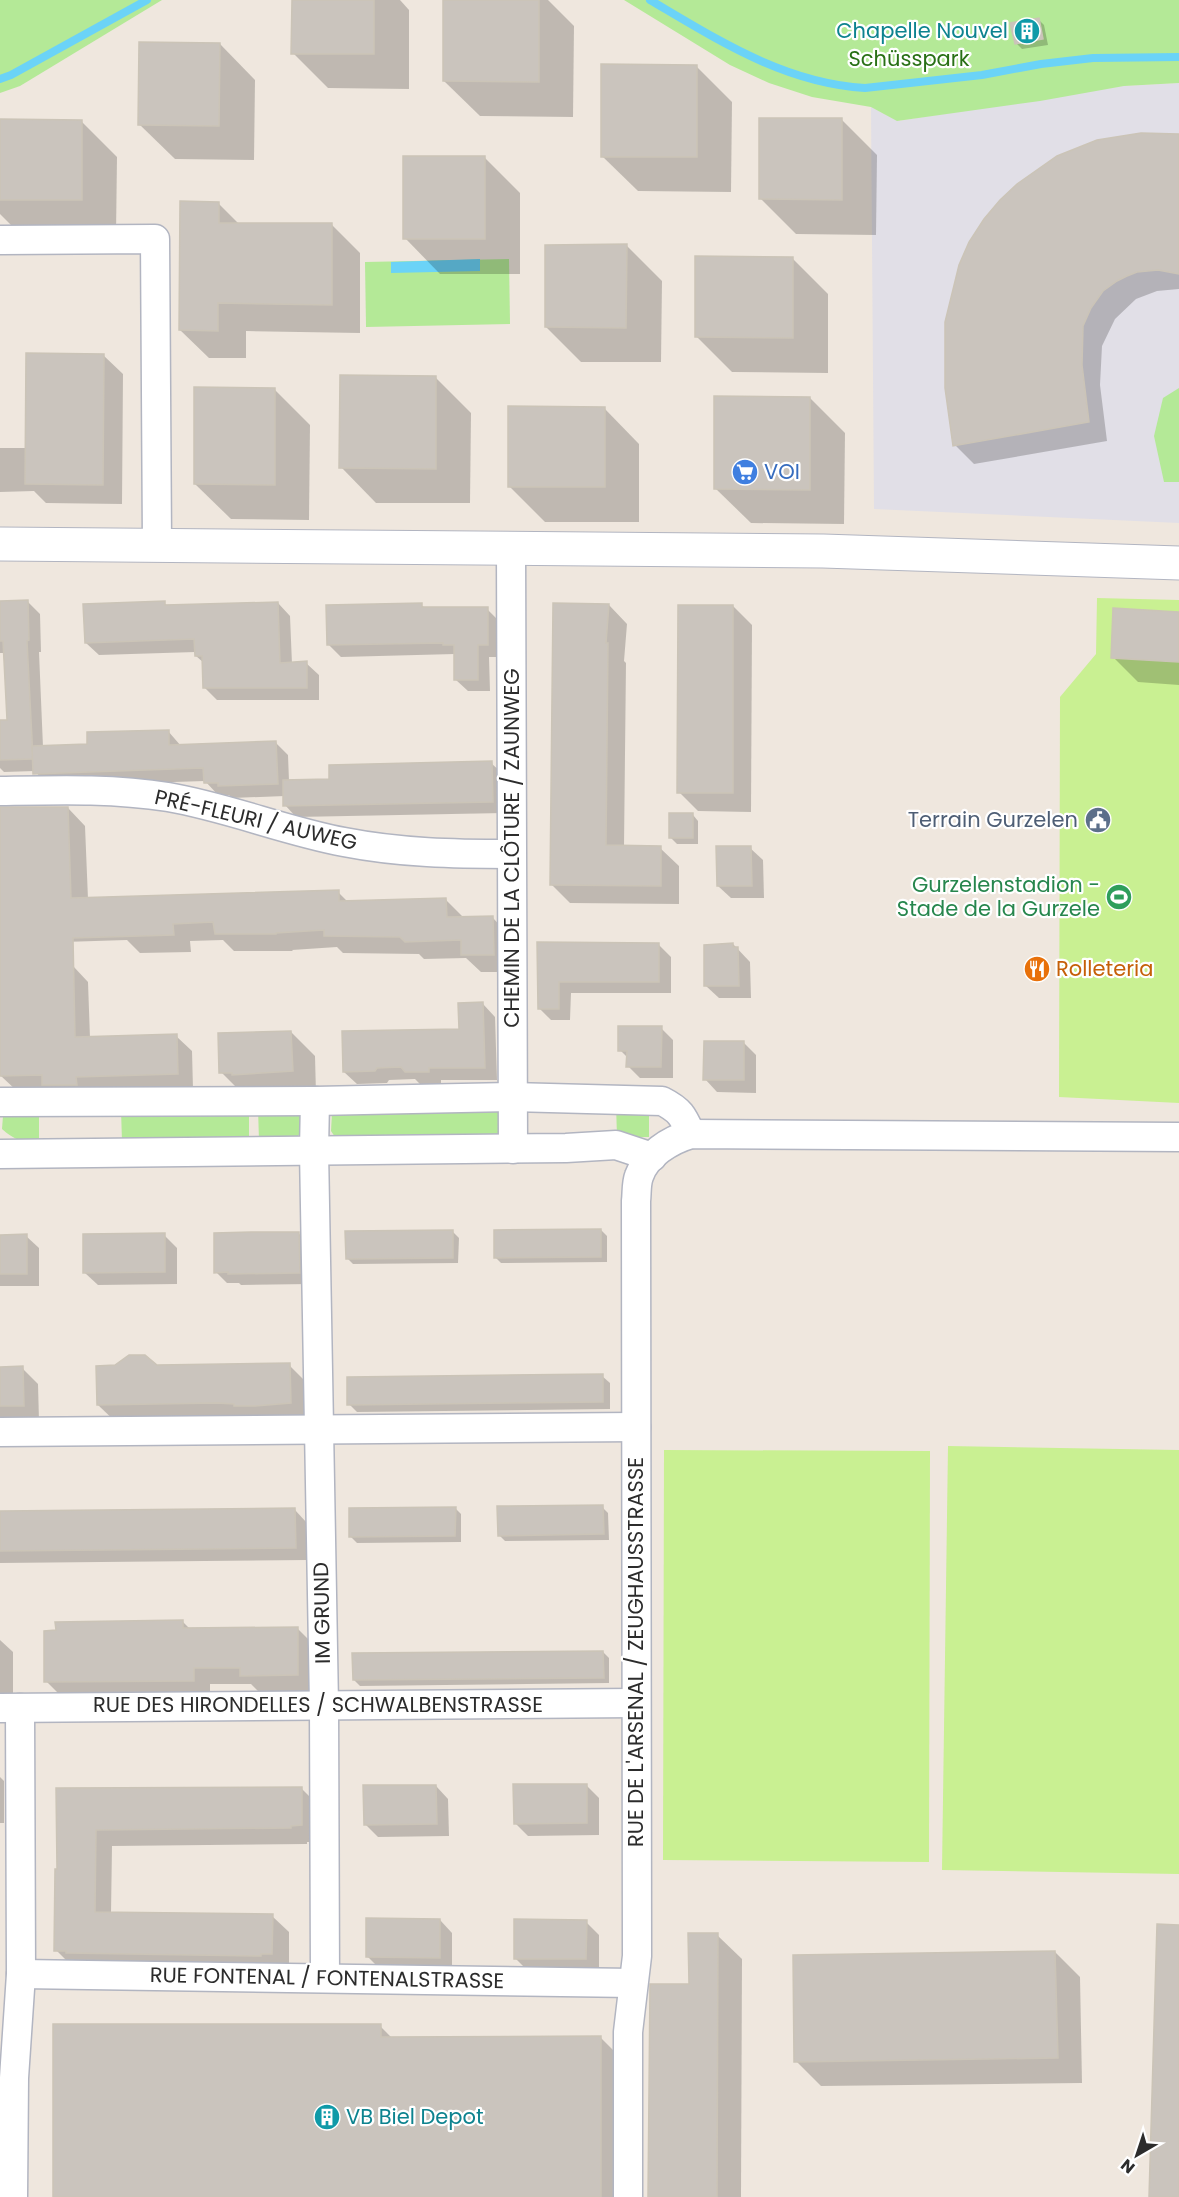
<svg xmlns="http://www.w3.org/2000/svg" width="1179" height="2197" font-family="Poppins,sans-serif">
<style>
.industrial{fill:#e1dfe7}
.green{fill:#b4e997}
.pitch{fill:#c9f092}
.water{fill:#6bd3f7}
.shadow{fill:#0003}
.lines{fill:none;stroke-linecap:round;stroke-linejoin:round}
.stream{stroke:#6bd3f7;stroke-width:8}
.building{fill:#cac4bd;stroke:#cbc4b7;stroke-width:1.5}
.minor-casing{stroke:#b2b5c1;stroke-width:31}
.tertiary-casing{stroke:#b2b5c1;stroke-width:35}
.minor{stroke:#fff;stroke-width:28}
.tertiary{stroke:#fff;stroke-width:33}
.labels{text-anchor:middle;stroke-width:4.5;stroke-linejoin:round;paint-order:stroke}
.culture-label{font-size:21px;fill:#0d838f;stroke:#fff;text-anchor:end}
.park-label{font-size:21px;fill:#297016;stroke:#fff}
.shop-label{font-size:21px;fill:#366cbe;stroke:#fff;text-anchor:start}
.street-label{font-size:21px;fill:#2c2c2c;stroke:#fff}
.service-label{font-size:21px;fill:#4e5e75;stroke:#fff;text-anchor:end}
.leisure-label{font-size:21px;fill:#27864d;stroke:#fff;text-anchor:end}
.food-label{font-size:21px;fill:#c56008;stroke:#fff;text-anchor:start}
</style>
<rect width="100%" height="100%" fill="#efe7de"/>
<!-- industrial -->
<polygon class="industrial" points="1179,83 1179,523 874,509 871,107 898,121 1124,86"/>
<!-- green -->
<g class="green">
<polygon points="0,0 162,0 20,86 0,93"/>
<polygon points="624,0 1179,0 1179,83 1124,86 1040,101 897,121 871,107 812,97 769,83 730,65"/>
<polygon points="509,259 510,324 366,327 365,262"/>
<polygon points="1179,388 1179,482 1164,482 1154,436 1163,398"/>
<polygon points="616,1105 649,1105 649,1137 617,1137"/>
<polygon points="249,1108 249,1140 122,1142 121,1110"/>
<polygon points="258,1109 300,1115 300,1134 294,1139 259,1140"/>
<path d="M39 1111V1143C24 1143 14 1140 2 1129L3 1116Z"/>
<polygon points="498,1111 499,1130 497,1135 335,1137 331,1131 332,1113"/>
</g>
<!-- pitch -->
<g class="pitch">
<polygon points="1097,598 1179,600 1179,1103 1059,1097 1060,697 1096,654"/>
<polygon points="948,1446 1179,1450 1179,1874 942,1870"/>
<polygon points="664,1450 930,1451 929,1862 663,1860"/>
</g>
<!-- water -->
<polygon class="water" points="480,259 480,271 391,273 391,262"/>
<!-- shadow -->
<g class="shadow">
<polygon points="293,0 400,0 409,10 409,89 328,88 293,53"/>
<polygon points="445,0 548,0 574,26 573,117 480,116 444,81"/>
<polygon points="1038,19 1044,25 1048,45 1022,49 1016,43"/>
<polygon points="220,44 255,80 254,160 175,159 139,124"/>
<polygon points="696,66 732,102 731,192 638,191 602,156"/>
<polygon points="842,120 877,155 876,235 796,234 761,199"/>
<polygon points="0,121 81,121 117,157 116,235 21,235 0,214"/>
<polygon points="1179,136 1179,289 1157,291 1136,299 1115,319 1102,346 1100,385 1107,441 974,464 955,445"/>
<polygon points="485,158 520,193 520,274 440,274 405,238"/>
<polygon points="218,203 239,224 332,225 360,253 360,333 246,331 246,358 209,358 180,330"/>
<polygon points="627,246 662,281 661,362 581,362 546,327"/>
<polygon points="793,259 828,294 828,373 732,372 697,337"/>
<polygon points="103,355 123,374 122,504 46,503 34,491 0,492 0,448 27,448"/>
<polygon points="435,377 471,413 470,503 376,503 341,467"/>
<polygon points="274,389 310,425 309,520 231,519 195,484"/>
<polygon points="810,398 845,433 844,524 751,523 715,488"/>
<polygon points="604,408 639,444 639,522 545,522 509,486"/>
<polygon points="0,602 28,602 40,614 41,652 39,652 43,747 89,746 168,731 181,746 276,743 288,755 289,781 331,780 491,763 503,774 504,813 296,817 285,805 285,796 232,798 229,795 218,795 205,781 48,786 35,771 4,772 0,768 0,722 8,722 5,653 0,653"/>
<polygon points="164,603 168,606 278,603 290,616 292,664 306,663 319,675 319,700 217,700 204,687 204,663 196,656 196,652 99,655 86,643"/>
<polygon points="421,605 425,608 487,609 499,621 499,657 489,657 490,691 468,691 456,680 455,654 341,657 329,645"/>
<polygon points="609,605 627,624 624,661 626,663 624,847 660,848 679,866 679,904 570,903 552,885"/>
<polygon points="733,606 752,625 751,812 698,811 679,792"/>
<polygon points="1179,613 1179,685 1138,682 1113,657"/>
<polygon points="68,808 85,826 88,899 338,892 349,903 446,900 464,918 493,918 510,936 511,972 481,972 466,958 424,959 419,954 343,953 337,947 292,950 293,951 234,951 223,940 190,941 191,952 140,953 127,940 0,944 0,809"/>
<polygon points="693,815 698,821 698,844 677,844 671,838"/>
<polygon points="750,848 763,860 764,898 731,898 718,886"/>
<polygon points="538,944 659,945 671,957 671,993 571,993 570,1020 551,1020 539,1008"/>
<polygon points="733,944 750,962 751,998 719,998 706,986"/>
<polygon points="73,966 88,982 90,1038 176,1036 192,1051 193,1089 17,1091 1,1076 0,968"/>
<polygon points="483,1004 495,1017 497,1080 441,1080 441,1084 420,1084 415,1079 389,1080 387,1083 357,1084 344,1072 460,1031"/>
<polygon points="661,1028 673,1040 673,1078 640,1078 628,1066 628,1058 620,1050"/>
<polygon points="291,1032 315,1056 316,1094 245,1096 221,1072"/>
<polygon points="744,1043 756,1055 756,1093 717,1092 705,1079"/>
<polygon points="601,1230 607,1236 607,1262 501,1263 495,1257"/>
<polygon points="453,1232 459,1238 458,1263 353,1264 347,1258"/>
<polygon points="298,1233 310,1244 310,1284 241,1285 239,1283 227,1283 216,1272"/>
<polygon points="164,1235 177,1248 177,1284 98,1285 85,1273"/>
<polygon points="0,1236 26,1236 39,1248 39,1286 0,1286"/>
<polygon points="289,1365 311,1387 312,1425 121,1427 98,1405 157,1367"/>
<polygon points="0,1368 22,1368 38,1384 39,1421 0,1422"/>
<polygon points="602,1376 610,1383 610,1409 357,1412 349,1404"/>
<polygon points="602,1507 608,1513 609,1540 505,1541 499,1535"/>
<polygon points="455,1508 461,1514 461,1542 357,1543 351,1537"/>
<polygon points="295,1510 307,1523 308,1560 0,1563 0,1513"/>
<polygon points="182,1621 190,1629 297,1628 314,1645 315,1692 259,1692 251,1684 210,1684 210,1697 63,1698 46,1681"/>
<polygon points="0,1640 13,1652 13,1694 0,1694"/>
<polygon points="603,1652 609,1658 609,1683 360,1686 354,1680"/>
<polygon points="0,1777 4,1781 4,1823 0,1823"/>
<polygon points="586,1785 599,1798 599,1835 528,1836 515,1823"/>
<polygon points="436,1786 448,1799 449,1836 378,1837 365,1824"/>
<polygon points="301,1788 318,1805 318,1842 307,1842 307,1844 112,1846 111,1914 272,1916 289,1932 289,1970 73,1967 56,1950 59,1870 58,1790"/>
<polygon points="440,1920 452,1933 452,1970 380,1969 367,1956"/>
<polygon points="586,1922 599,1935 599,1971 528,1971 515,1958"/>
<polygon points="717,1935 742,1959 741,2197 650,2197 690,1986"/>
<polygon points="1055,1952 1080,1977 1082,2083 821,2086 796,2061"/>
<polygon points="380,2026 393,2039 600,2037 619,2056 619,2197 54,2197"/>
</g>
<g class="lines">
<!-- stream -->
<g class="stream">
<path d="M650 0C718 40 784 83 865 88L982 75 1041 64 1093 58 1179 57"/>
<polyline points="0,79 11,75 147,0"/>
</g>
</g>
<!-- building -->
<g class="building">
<polygon points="292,0 374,0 374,54 291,54"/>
<polygon points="443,0 539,0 539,82 443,81"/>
<polygon points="1039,18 1043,39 1015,44 1010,23"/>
<polygon points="139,42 220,43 219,126 138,125"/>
<polygon points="601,64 697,65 697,157 601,157"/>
<polygon points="759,118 842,118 842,200 759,199"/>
<polygon points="0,119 82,120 82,200 0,200"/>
<polygon points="1141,133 1179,134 1179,274 1158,270 1137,272 1127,276 1117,281 1103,291 1091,308 1083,326 1082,365 1089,422 953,446 945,388 945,322 959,265 969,242 984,219 1000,200 1017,184 1057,156 1097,140"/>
<rect x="403" y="156" width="82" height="83"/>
<polygon points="180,201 219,202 219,223 332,223 332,305 218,303 218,331 179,330"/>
<polygon points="627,244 626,328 545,327 545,245"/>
<polygon points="695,256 793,257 793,338 695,337"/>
<polygon points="26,353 104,354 103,485 25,484"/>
<polygon points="340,375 436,376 436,469 339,468"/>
<polygon points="194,387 275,388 275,485 194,484"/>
<polygon points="714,396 810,397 810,490 714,489"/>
<polygon points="508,406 605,407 605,487 508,487"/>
<polygon points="28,600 29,640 27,641 33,759 0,760 0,720 7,720 3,641 0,641 0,601"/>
<polygon points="165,601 165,605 278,602 280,663 307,661 307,688 203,688 202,656 195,656 194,639 85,643 83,604"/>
<polygon points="422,603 422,607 488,607 488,645 478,645 478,680 454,680 454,645 443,645 443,643 327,645 326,605"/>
<polygon points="553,603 609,604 606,643 608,643 606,845 661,846 661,886 550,885"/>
<polygon points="678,605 733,605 733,793 677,793"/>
<polygon points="1113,608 1179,612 1179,662 1111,658"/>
<polygon points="169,730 169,745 276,741 278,784 218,786 218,783 204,783 203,768 33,774 32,746 87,744 87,732"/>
<polygon points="492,761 493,802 283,806 283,780 329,779 329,765"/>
<polygon points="0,807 68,807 71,898 339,890 339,901 446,898 447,917 493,916 494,955 461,955 461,940 405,942 400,937 324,936 324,930 276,933 276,934 215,934 213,922 173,924 174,935 73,938 75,1037 177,1034 178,1074 76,1077 77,1085 42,1085 42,1075 0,1076"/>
<rect x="669" y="813" width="24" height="25"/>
<polygon points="716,846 751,846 752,886 717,886"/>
<polygon points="537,942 659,943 659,982 559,982 559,1009 538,1009"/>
<polygon points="733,943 733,947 738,947 739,986 704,986 704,945"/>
<polygon points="483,1002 485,1068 429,1068 429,1072 405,1072 401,1067 377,1068 375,1071 343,1072 342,1031 459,1029 458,1003"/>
<polygon points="618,1026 662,1026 661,1067 626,1067 627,1051 618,1051"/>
<polygon points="291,1031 293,1071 232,1075 232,1073 219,1073 218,1033"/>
<polygon points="704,1041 744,1041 744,1080 703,1080"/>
<polygon points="601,1229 601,1257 494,1258 494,1230"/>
<polygon points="453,1230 453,1258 346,1259 345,1231"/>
<polygon points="251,1232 299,1232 300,1273 228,1274 228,1272 214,1273 214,1233"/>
<polygon points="165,1233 165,1272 83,1273 83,1234"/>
<polygon points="27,1234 27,1274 0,1274 0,1235"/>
<polygon points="129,1355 145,1355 157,1365 290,1363 291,1403 255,1406 234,1406 234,1404 217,1403 97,1405 96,1366 115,1365"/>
<polygon points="23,1366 24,1406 0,1406 0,1367"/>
<polygon points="603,1374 603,1402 347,1405 347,1377"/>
<polygon points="603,1505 604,1534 498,1536 497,1506"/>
<polygon points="456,1507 455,1536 349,1537 349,1508"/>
<polygon points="295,1508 296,1548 0,1551 0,1511"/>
<polygon points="183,1620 183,1628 298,1627 298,1675 240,1676 240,1668 194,1668 194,1681 44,1682 44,1631 56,1630 55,1622"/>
<polygon points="603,1651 604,1678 353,1680 352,1653"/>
<polygon points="513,1784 587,1784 587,1823 514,1824"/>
<polygon points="363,1785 436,1785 437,1824 364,1825"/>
<polygon points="302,1787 302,1825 291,1826 291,1828 96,1830 95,1912 273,1914 272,1954 261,1954 261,1956 66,1953 66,1951 54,1951 55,1869 57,1869 56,1788"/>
<polygon points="366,1918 440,1919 440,1958 366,1957"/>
<polygon points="514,1919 587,1920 586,1959 514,1959"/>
<polygon points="1157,1924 1179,1925 1179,2197 1149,2197"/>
<polygon points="688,1933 718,1933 717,2197 648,2197 650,1984 689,1984"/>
<polygon points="1055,1951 1058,2058 794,2062 793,1955"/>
<polygon points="53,2024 381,2024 381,2037 601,2036 601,2197 53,2197"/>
</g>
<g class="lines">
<defs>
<g id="minor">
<polyline points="0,240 155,239 157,545"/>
<polyline points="511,548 513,1149"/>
<path d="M0 791C56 790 112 788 168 797 227 807 285 831 344 842 400 853 455 854 511 854"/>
<polyline points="315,1101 314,1150 324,1705 325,1978"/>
<path d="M0 1102 315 1101 512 1097 662 1101C680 1110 683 1116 691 1134"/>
<polyline points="0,1154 566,1148 616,1145 652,1157"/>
<polyline points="0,1432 636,1427"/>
<polyline points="0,1708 636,1703"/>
<polyline points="21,1974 633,1983"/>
<polyline points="13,2197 14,2078 21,1974 20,1708"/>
<path d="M628 2197V2032L637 1956 636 1201C637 1193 636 1184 639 1176 646 1155 670 1140 691 1134L1179 1137"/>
</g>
<polyline id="tertiary" points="0,544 823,551 1179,563"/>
</defs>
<!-- minor casing -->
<use href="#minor" class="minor-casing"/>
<!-- tertiary casing -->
<use href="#tertiary" class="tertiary-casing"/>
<!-- minor -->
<use href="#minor" class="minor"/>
<!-- tertiary -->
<use href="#tertiary" class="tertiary"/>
</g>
<!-- icons -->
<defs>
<symbol id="building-disc" viewBox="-11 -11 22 22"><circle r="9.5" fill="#0f9aa8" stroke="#fff"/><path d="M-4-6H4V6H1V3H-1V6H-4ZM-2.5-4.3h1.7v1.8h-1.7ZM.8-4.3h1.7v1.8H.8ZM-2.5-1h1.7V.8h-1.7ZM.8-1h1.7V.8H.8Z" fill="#fff"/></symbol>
<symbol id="supermarket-disc" viewBox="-11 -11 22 22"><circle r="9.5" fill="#3f7fe0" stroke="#fff"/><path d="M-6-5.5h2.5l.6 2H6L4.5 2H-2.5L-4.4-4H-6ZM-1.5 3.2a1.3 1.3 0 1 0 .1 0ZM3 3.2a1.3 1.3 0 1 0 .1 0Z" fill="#fff"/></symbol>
<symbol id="civic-disc" viewBox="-11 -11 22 22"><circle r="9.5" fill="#5c6f8a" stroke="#fff"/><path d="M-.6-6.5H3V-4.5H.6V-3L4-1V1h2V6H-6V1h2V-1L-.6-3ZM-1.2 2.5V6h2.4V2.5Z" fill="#fff"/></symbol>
<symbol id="stadium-disc" viewBox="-11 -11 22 22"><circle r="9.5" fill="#2e9e5b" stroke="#fff"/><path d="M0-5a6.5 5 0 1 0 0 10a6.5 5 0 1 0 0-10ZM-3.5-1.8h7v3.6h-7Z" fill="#fff"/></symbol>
<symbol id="restaurant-disc" viewBox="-11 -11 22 22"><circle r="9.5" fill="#e8710a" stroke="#fff"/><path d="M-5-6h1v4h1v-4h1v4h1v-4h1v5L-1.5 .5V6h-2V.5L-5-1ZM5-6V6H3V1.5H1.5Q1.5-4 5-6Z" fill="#fff"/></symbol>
</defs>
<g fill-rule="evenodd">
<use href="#building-disc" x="1012" y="16" width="30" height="30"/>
<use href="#supermarket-disc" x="730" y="457" width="30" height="30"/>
<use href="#civic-disc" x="1083" y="805" width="30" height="30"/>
<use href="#stadium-disc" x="1104" y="882" width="30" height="30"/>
<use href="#restaurant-disc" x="1022" y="954" width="30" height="30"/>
<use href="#building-disc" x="312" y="2102" width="30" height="30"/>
</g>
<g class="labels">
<!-- culture labels -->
<g class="culture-label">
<text x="1008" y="38">Chapelle Nouvel</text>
<text x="346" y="2124" text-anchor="start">VB Biel Depot</text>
</g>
<!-- park labels -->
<g class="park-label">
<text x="909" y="66">Schüsspark</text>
</g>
<!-- shop labels -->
<g class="shop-label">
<text x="764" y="479">VOI</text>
</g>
<!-- street labels -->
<g class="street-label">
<text transform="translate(256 820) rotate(13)" y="7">PRÉ-FLEURI / AUWEG</text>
<text transform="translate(512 848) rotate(-90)" y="7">CHEMIN DE LA CLÔTURE / ZAUNWEG</text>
<text transform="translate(322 1613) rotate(-91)" y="7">IM GRUND</text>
<text transform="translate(636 1652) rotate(-90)" y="7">RUE DE L'ARSENAL / ZEUGHAUSSTRASSE</text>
<text x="318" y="1712">RUE DES HIRONDELLES / SCHWALBENSTRASSE</text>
<text transform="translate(327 1978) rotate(1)" y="7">RUE FONTENAL / FONTENALSTRASSE</text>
</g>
<!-- service labels -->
<g class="service-label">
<text x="1078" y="827">Terrain Gurzelen</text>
</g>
<!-- leisure labels -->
<g class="leisure-label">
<text x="1100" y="892">Gurzelenstadion -<tspan x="1100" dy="24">Stade de la Gurzele</tspan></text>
</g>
<!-- food labels -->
<g class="food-label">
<text x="1056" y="976">Rolleteria</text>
</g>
</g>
<!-- north arrow -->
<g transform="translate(1137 2155) rotate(219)" stroke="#ffffff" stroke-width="4.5" paint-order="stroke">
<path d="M0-4.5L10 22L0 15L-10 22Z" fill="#2c2c2c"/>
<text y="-9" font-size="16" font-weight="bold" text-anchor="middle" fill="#2c2c2c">N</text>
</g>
</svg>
